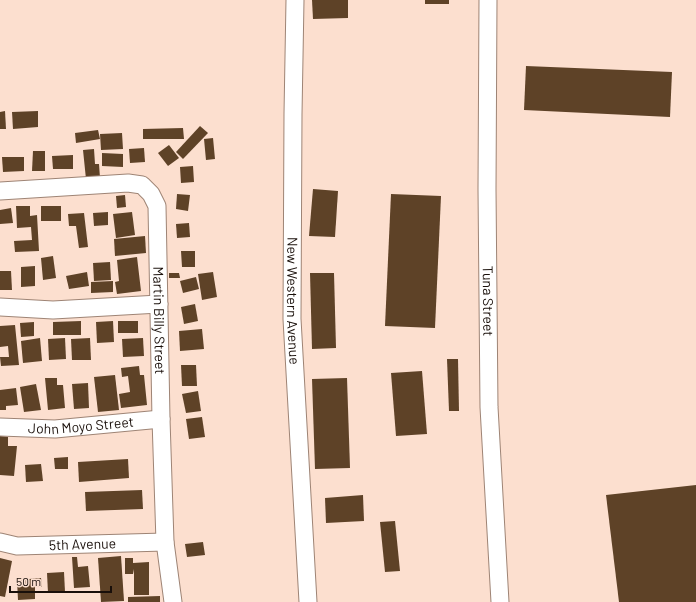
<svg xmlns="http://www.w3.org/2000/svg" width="696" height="602" font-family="Barlow,sans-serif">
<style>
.building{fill:#5e4227}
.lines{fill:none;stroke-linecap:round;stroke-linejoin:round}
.minor-casing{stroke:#9e8475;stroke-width:19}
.minor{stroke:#fff;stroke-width:17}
.labels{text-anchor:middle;stroke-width:4;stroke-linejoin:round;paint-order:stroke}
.street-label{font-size:14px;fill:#190f0a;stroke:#fcdfcf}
</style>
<rect width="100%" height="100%" fill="#fcdfcf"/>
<!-- building -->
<g class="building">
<polygon points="312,0 348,0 348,18 313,19"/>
<rect x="425" y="0" width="24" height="4"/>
<polygon points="526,66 672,72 670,117 524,110"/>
<polygon points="5,111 6,129 0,129 0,112"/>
<polygon points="38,111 38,127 13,129 12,112"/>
<polygon points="200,126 208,133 183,159 176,152"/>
<polygon points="183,128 184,139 143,139 143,129"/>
<polygon points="98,130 100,139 76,143 75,133"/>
<polygon points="122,133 123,149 101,150 100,134"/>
<polygon points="213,138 215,159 206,160 204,139"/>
<polygon points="169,145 179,158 168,166 158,153"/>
<polygon points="144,148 145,162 130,163 129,149"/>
<polygon points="94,149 95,164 99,164 100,178 86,179 83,150"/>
<polygon points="33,151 45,151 45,171 32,171"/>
<polygon points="102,153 123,154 123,167 102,166"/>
<polygon points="73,155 73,169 53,169 52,156"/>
<polygon points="2,157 24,157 24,171 3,172"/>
<polygon points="193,166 194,182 181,183 180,167"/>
<polygon points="313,189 338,191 335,237 309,236"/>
<polygon points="177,194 190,195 188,211 176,209"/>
<polygon points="391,194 441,196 435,328 385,326"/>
<polygon points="125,195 126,207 117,208 116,196"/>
<polygon points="16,206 30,206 30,216 37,215 39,251 15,252 14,241 32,240 31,227 17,228"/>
<rect x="41" y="206" width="20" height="15"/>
<polygon points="11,208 13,223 0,224 0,210"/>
<polygon points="108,212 108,225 94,226 93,213"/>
<polygon points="132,212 135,235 116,238 113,214"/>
<polygon points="84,213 88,247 79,248 76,226 69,226 68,214"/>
<polygon points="189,223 190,237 177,238 176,224"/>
<polygon points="145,236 146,253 115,256 114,239"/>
<polygon points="181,251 195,251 195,267 182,267"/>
<polygon points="53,256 56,278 43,280 41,258"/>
<polygon points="137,257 141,291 117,294 115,282 119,281 117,260"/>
<polygon points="110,262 111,280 94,281 93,263"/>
<polygon points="35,266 35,286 21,287 21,267"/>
<polygon points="0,271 11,271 12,290 0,290"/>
<polygon points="87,272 89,286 69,289 66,276"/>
<polygon points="213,272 217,297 202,300 198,274"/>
<polygon points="169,273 179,273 180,278 169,278"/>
<polygon points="310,273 334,273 336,348 312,349"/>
<polygon points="196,277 199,289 183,293 180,281"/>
<polygon points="113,281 113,292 91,293 91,282"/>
<polygon points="195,304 198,321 184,324 181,307"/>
<polygon points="81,321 81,335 53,335 53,322"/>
<polygon points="113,321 114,342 97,343 96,322"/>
<rect x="118" y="321" width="20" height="12"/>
<polygon points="34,322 34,336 21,337 20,323"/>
<polygon points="15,325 19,365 1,366 0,357 9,357 8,346 0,347 0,326"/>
<polygon points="202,329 204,349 180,351 179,331"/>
<polygon points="40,338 42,361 23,363 21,341"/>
<polygon points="65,338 66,359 49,360 48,339"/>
<polygon points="90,338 91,360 72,360 71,339"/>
<polygon points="143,338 144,356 123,357 122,339"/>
<polygon points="447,359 458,359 459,411 449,411"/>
<polygon points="181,365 196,365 197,386 182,386"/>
<polygon points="139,366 140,375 144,375 147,405 121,408 119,394 130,392 128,376 122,377 121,368"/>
<polygon points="422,371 427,434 396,436 391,373"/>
<polygon points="115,375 119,410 98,412 94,377"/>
<polygon points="45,378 57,378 57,385 63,385 65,408 48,410"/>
<polygon points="347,378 350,468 315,469 312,379"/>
<polygon points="88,383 89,408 74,409 72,384"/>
<polygon points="36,384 41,410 24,412 20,387"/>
<polygon points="16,388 18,405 6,406 6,410 0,410 0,390"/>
<polygon points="198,391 201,411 186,413 182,394"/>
<polygon points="202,417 205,437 189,439 186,419"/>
<polygon points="0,436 8,437 8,446 17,446 14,476 0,475"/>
<polygon points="68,457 68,469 55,469 54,458"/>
<polygon points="128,459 129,478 79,482 78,462"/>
<polygon points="41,464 43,481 26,482 25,465"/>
<polygon points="696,485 696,602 619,602 606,495"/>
<polygon points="142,490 143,509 86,511 85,492"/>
<polygon points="363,495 364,521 326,523 325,498"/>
<polygon points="395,521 400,571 385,572 380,522"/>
<polygon points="203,542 205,555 187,557 185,544"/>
<polygon points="121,556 124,601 101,602 98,558"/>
<polygon points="72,557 77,557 78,567 88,566 90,587 74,588"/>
<polygon points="0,558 12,561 5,597 0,596"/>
<polygon points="125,558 133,558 133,563 149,562 149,595 134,595 134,569 133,574 125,574"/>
<polygon points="64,572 65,592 48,593 47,573"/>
<polygon points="41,578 42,587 35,587 35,599 18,600 17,580"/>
<polygon points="160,596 160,602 128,602 128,597"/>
</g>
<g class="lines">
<defs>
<g id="minor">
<path id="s1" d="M295 0 293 114 292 319 308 602"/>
<path id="s2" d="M488 0 487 189 489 407 500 602"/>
<path id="s3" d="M0 191 128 183 142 185 151 194 157 206 161 419 165 542 173 602"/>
<polyline points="0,307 53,310 159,304"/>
<path id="s4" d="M0 427 55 429 161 419"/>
<path id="s5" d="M0 542 17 546 165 542"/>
</g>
</defs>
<!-- minor casing -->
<use href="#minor" class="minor-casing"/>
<!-- minor -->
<use href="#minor" class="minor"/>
</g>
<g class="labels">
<!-- street labels -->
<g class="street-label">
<text dy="5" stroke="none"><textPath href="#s1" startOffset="301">New Western Avenue</textPath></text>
<text dy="5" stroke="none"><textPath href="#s2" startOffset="301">Tuna Street</textPath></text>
<text dy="5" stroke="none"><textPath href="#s3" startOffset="283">Martin Billy Street</textPath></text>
<text dy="5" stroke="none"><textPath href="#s4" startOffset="81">John Moyo Street</textPath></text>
<text dy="5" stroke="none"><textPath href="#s5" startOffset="83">5th Avenue</textPath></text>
</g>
</g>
<!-- scale -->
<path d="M10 586v6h101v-6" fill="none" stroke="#190f0a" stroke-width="2"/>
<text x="16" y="586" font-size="12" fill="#190f0a" stroke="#fcdfcf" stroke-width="3" paint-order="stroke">50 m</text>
</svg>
